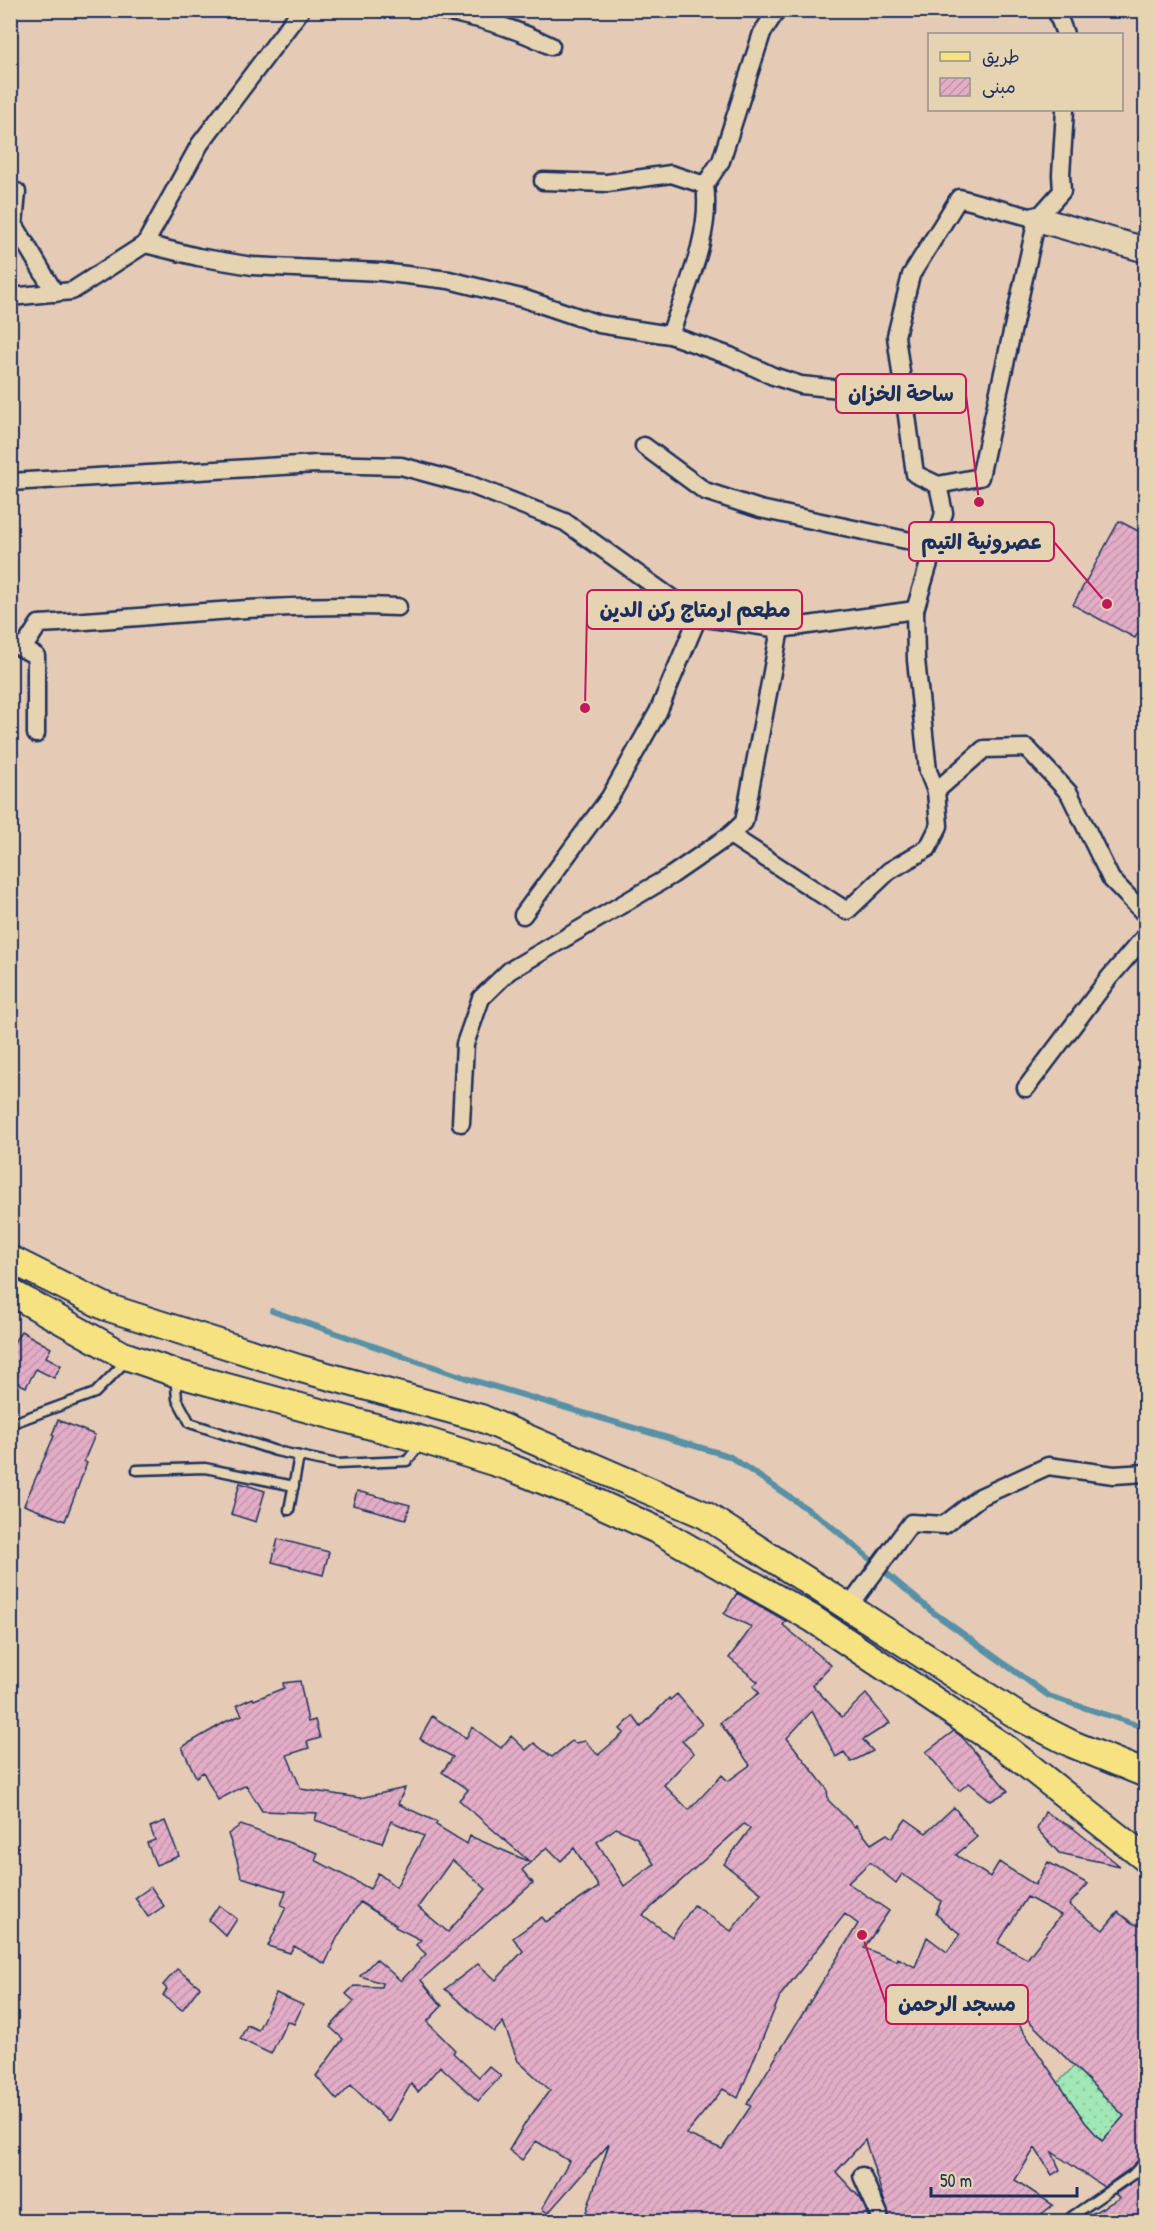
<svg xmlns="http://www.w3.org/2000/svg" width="1156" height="2232" font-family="'Patrick Hand','Playpen Sans Arabic',sans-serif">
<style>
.grass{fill:url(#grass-dots);stroke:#5e8c8a;stroke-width:1.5}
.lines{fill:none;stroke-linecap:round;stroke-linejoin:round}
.stream{stroke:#5890a6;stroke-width:6}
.building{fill:url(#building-hatch);stroke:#1b2f5e;stroke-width:1.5;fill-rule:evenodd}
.lane-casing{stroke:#1b2f5e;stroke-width:13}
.street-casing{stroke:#1b2f5e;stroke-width:21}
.secondary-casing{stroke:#1b2f5e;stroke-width:28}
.primary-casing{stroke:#1b2f5e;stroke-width:30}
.lane{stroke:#e6d3b1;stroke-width:8}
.street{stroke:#e6d3b1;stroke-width:16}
.secondary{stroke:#e6d3b1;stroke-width:24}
.primary{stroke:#f7e281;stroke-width:26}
.leader{fill:none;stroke:#c2185b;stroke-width:2}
.callout-dot{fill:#c2185b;stroke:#e6d3b1;stroke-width:2}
.callout{fill:#e6d3b1;stroke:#c2185b;stroke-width:2}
.callout-label{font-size:21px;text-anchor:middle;font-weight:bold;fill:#1b2f5e}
</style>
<defs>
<pattern id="grass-dots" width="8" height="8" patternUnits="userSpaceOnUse" patternTransform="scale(1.5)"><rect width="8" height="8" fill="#a1e8b6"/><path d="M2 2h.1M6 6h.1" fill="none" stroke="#8ac79f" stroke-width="1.8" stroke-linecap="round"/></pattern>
<pattern id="building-hatch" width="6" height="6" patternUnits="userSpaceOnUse" patternTransform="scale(1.5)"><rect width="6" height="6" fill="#e3adc6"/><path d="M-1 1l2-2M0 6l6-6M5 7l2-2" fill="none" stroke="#c295ac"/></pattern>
</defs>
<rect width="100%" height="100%" fill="#e5cbb5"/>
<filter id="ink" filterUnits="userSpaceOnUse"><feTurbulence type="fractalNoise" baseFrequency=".0167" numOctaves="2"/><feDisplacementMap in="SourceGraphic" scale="12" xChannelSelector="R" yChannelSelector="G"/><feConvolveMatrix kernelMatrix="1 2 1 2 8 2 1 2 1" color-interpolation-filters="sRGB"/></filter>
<g filter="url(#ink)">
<!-- grass -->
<polygon class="grass" points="1078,2062 1094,2086 1124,2116 1116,2125 1118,2128 1104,2144 1078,2115 1057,2084"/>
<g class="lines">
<!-- stream -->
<polyline class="stream" points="272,1311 472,1380 729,1456 825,1521 930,1610 1049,1696 1146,1728"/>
</g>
<!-- building -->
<g class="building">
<polygon points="1119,521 1146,535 1146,619 1135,638 1073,605"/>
<polygon points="21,1331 51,1348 46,1357 61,1365 54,1378 36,1369 26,1387 10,1379 10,1349"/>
<polygon points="58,1420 95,1435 84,1461 87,1463 65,1521 24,1505 54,1436 52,1435"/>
<polygon points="240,1483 265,1491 256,1522 231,1514"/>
<polygon points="357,1491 410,1505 406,1519 353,1505"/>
<polygon points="278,1539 329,1552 323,1575 272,1562"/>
<path d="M737 1593 786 1621 783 1625 831 1665 812 1685 842 1717 866 1694 890 1723 863 1740 873 1751 851 1762 844 1752 836 1757 812 1711 787 1738 827 1789 828 1800 855 1827 856 1825 871 1844 887 1834 892 1838 906 1819 926 1833 954 1807 977 1837 956 1855 990 1877 999 1862 1035 1885 1048 1862 1088 1884 1069 1905 1103 1930 1118 1912 1132 1923 1146 1928V2154L1128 2170 1104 2187 1052 2152 1060 2170 1052 2175 1035 2148 1015 2180 1053 2205 1031 2222H891L865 2140 836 2172 861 2199 868 2216V2222H595L597 2219 585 2215 609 2144 548 2213 542 2209 569 2161 536 2141 522 2160 509 2150 526 2122 550 2090 518 2061 503 2022 494 2032 445 1989 478 1964 496 1980 523 1951 513 1938 542 1917 546 1922 599 1887 574 1848 561 1861 547 1847 522 1870 533 1883 421 1980 442 2006 427 2022 455 2050 453 2053 479 2077 489 2066 501 2076 478 2101 440 2066 418 2092 411 2084 388 2122 351 2085 337 2100 316 2076 343 2039 330 2027 354 2001 346 1994 354 1986 381 1987 382 1983 360 1976 376 1959 401 1981 426 1954 416 1945 421 1940 395 1927 396 1925 360 1902 338 1936 325 1964 294 1946 290 1953 268 1946 286 1907 281 1905 286 1891 241 1877 237 1860 228 1834 241 1825 318 1853 315 1860 370 1889 378 1873 396 1887 424 1836 391 1821 382 1843 315 1820 317 1813 262 1811 246 1785 218 1800 203 1772 196 1777 182 1747 227 1721 242 1715 237 1705 253 1698 254 1700 284 1688 283 1683 300 1681 308 1722 315 1720 320 1738 307 1742 309 1748 287 1755 301 1789 360 1798 405 1788 398 1804 437 1822 436 1825 467 1844 470 1836 530 1862 459 1800 468 1790 442 1772 453 1757 420 1739 432 1716 466 1738 472 1727 501 1748 511 1736 526 1750 534 1743 552 1757 572 1741 575 1743 585 1741 598 1755 624 1733 620 1729 633 1716 641 1727 669 1698 670 1700 677 1694 702 1724 682 1741 694 1753 664 1785 689 1810 722 1775 728 1781 750 1765 720 1723 759 1693 753 1686 758 1682 729 1658 752 1627 724 1614ZM744 1824 750 1829 724 1864 761 1893 731 1931 694 1905 672 1937 643 1915ZM616 1828 637 1838 654 1864 624 1886 597 1842ZM452 1860 486 1889 448 1932 418 1907ZM870 1862 896 1883 902 1874 941 1901 936 1914 960 1934 947 1952 927 1937 915 1967 898 1958 897 1961 864 1948 889 1911 848 1883ZM1027 1897 1061 1915 1027 1959 998 1943ZM845 1914 858 1924 747 2104 751 2106 722 2149 686 2134 723 2089 738 2098 780 1996ZM1027 2019 1124 2116 1102 2141 1085 2122 1019 2025Z"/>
<polygon points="954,1731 963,1738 1008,1791 991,1801 969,1783 959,1791 926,1752"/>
<polygon points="1045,1812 1073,1828 1120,1866 1059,1853 1037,1829"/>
<polygon points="165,1821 179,1856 156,1865 147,1843 155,1840 150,1827"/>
<polygon points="151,1887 164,1906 148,1917 135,1898"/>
<polygon points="219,1905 237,1919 226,1936 209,1920"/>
<polygon points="177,1969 200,1987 182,2010 163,1995 167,1989 163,1985"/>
<polygon points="276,1993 303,2005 294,2024 287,2021 271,2054 240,2039 247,2025 258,2030"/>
<polygon points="1146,2170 1146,2208 1130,2222 1077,2222 1120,2198 1115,2194 1136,2180"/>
</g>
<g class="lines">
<defs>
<g id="lane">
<polyline points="175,1376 177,1399 190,1423 276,1451 337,1464 407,1461 421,1443"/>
<polyline points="10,1424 95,1393 128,1359"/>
<polyline points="137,1470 205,1468 294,1486"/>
<polyline points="289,1510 299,1456"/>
<polyline points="1069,2222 1071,2217 1132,2175 1146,2160"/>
</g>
<g id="street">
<path d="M438 10C478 17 515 28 551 46"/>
<polyline points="1056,10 1065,34"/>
<polyline points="543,181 607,183 671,174 705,185"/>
<polyline points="17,192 14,224 55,293"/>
<polyline points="145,244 198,257 252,266 381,272 449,280 525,299 599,324 670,335 730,356 773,376 801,385 859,391 902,389"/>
<polyline points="10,297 72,291 145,244 200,144 301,10"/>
<path d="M670 335C686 288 712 235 705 185L721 161 762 33 777 10"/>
<polyline points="644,446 705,491 760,509 934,546"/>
<polyline points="10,482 317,464 401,466 471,485 565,522 698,617 780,629 915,610 944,513 938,485 915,474 896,336 911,275 959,198 1037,219"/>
<polyline points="938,485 980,477 1037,219 1062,191 1061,175 1065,110"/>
<polyline points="10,642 36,656 36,734"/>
<path d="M23 649 39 624C159 617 278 602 398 607"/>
<polyline points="936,791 984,749 1027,748 1069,793 1111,879 1146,915"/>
<polyline points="730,835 847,911 889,871 928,848 939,826 936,791 928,771 916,660 915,610"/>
<polyline points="523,915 610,797 658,712 698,617"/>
<polyline points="1026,1088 1109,978 1146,935"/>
<polyline points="461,1123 465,1044 481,998 509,971 672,875 730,835 744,822 780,629"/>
<polyline points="848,1608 911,1523 944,1525 980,1497 1048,1466 1114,1475 1146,1473"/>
<polyline points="862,2176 879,2214 879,2222"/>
</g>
<polyline id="secondary" points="1037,219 1146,250"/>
<g id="primary">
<polyline points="10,1259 106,1307 298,1368 481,1418 705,1515 1021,1718 1072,1744 1146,1774"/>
<polyline points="10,1292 123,1355 175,1373 423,1440 509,1467 587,1498 659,1531 813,1619 1007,1749 1146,1859"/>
</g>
</defs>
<!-- lane casing -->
<use href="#lane" class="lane-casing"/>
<!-- street casing -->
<use href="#street" class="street-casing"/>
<!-- secondary casing -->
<use href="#secondary" class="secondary-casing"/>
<!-- primary casing -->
<use href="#primary" class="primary-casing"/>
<!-- lane -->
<use href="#lane" class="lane"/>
<!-- street -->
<use href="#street" class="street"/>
<!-- secondary -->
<use href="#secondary" class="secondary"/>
<!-- primary -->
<use href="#primary" class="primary"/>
</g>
</g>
<!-- callouts -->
<path class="leader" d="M979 502L966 394M1107 604L1054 542M585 708L587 610M862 1935L886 2004"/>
<g class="callout-dot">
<circle cx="979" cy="502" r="6"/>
<circle cx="1107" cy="604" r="6"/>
<circle cx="585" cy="708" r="6"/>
<circle cx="862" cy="1935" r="6"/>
</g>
<g class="callout">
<rect x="836" y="374" width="130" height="39" rx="6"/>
<rect x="909" y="522" width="145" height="39" rx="6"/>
<rect x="587" y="590" width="215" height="39" rx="6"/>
<rect x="886" y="1985" width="142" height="39" rx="6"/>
</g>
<g class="callout-label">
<text x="901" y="401">ساحة الخزان</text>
<text x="982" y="549">عصرونية التيم</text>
<text x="695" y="617">مطعم ارمتاج ركن الدين</text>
<text x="957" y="2011">مسجد الرحمن</text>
</g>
<!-- margin -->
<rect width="1156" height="2232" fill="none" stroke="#e6d3b1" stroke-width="36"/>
<rect x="18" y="18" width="1120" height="2196" fill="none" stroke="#1b2f5e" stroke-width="2" filter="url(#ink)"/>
<!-- legend -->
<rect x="928" y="33" width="195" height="78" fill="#e6d3b1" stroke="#959190" stroke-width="1.5"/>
<rect x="940" y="52" width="30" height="9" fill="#f7e281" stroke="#959190" stroke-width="1.5"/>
<text x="982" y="63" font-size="18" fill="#1b2f5e">طريق</text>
<rect x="940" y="78" width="30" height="18" fill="url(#building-hatch)" stroke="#959190" stroke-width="1.5"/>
<text x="982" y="93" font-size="18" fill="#1b2f5e">مبنى</text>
<!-- scale -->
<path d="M931 2187v9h146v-9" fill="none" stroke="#1b2f5e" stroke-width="3"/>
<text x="940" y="2187" font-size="18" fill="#1b2f5e" stroke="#e6d3b1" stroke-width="4.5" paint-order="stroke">50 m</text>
</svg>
